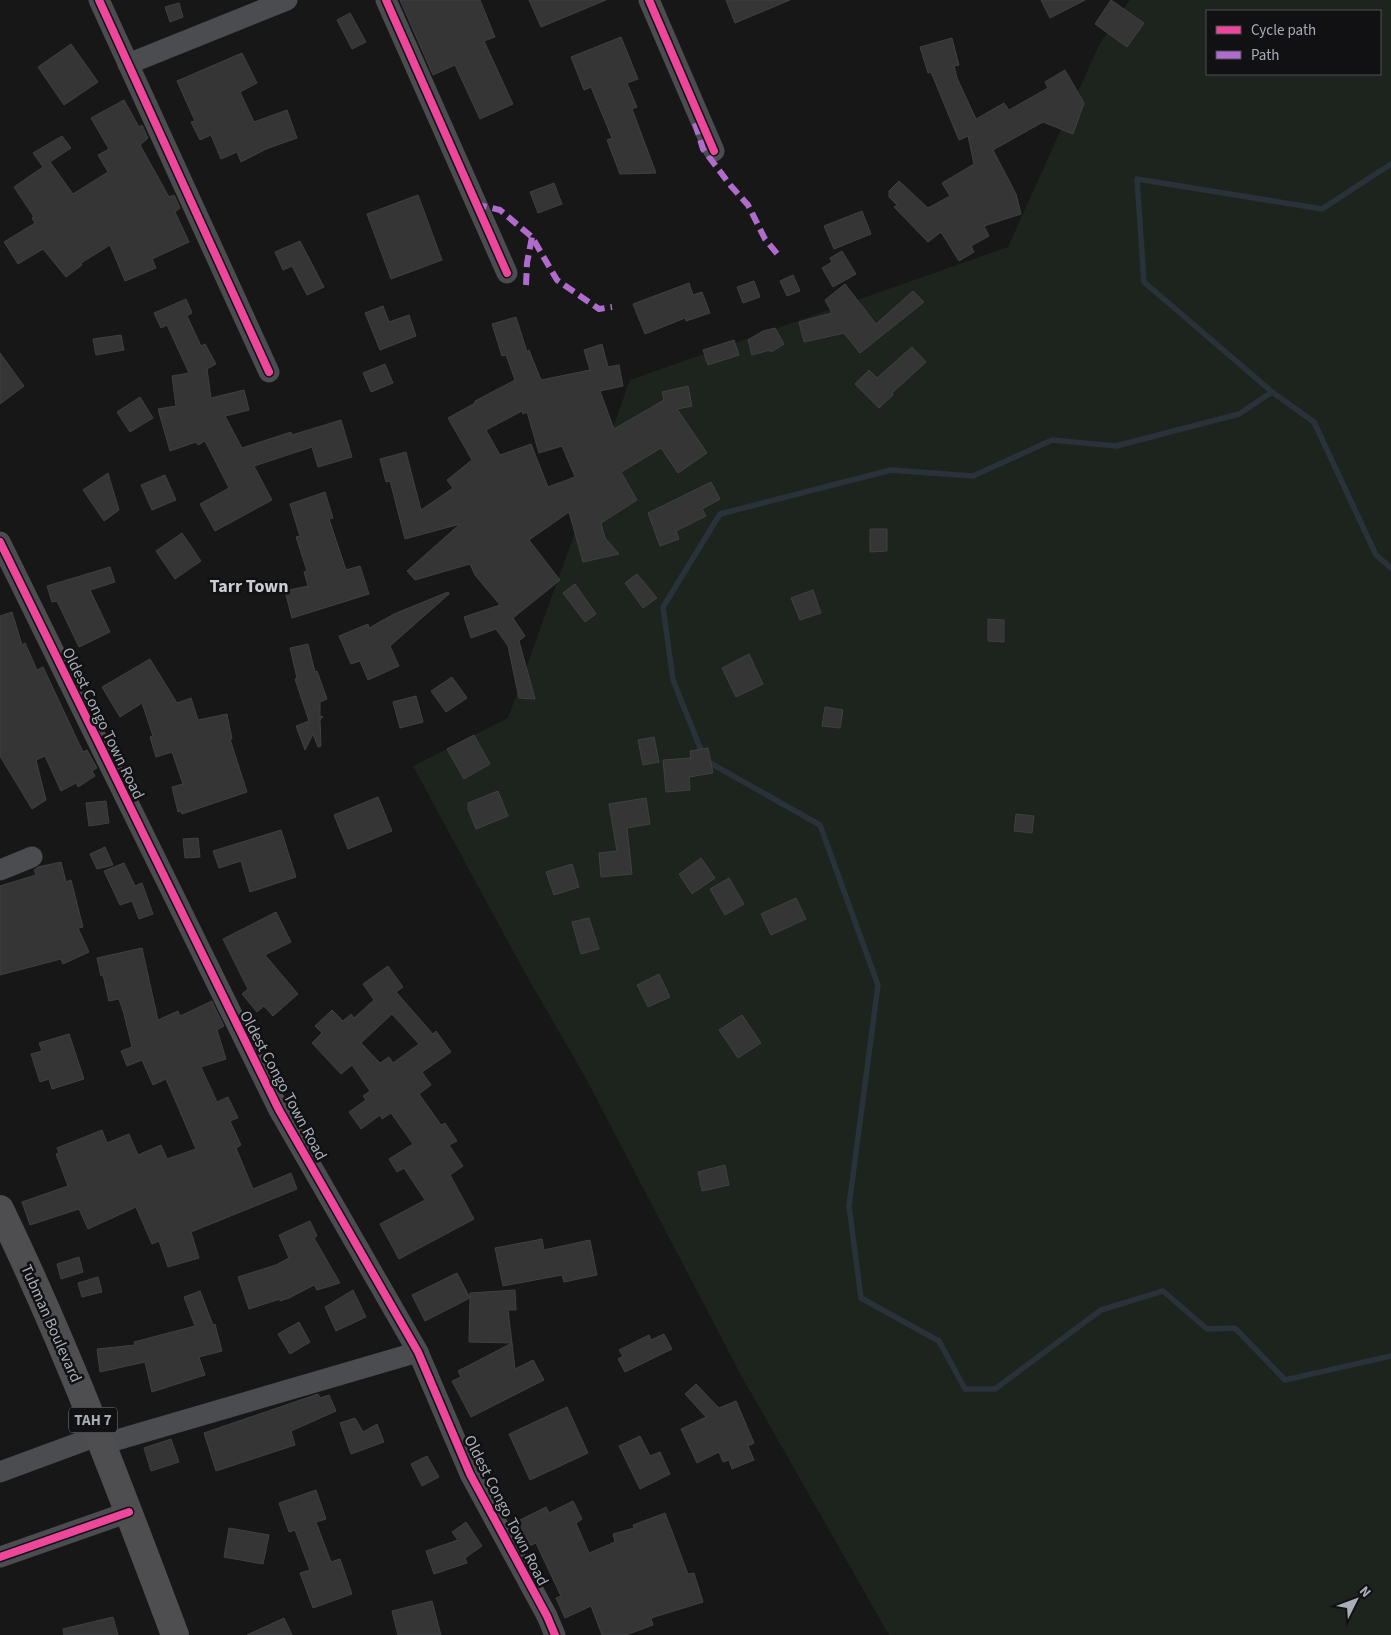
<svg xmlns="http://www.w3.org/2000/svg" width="1391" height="1635" font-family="'Source Sans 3',sans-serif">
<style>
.green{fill:#1d241e;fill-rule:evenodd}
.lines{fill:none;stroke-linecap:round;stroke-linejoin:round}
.stream{stroke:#2a3239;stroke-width:5.5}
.building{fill:#353536;stroke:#3f4043;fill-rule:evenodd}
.street{stroke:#4b4c50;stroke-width:21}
.highway{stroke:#4e4e51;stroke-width:28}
.quiet{stroke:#b06ccc;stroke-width:6;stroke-dasharray:12 6;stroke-linecap:butt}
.cycleway-casing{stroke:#111113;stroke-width:11}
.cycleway{stroke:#ed469a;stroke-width:8}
.labels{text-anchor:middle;stroke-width:5;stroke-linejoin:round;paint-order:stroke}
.shield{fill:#111113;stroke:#7b7e86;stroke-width:1}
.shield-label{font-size:15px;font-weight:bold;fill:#a8adb8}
.street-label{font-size:16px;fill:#a8adb8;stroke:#111113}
.neighbourhood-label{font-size:18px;font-weight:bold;fill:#c9ccd4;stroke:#111113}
</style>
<rect width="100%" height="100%" fill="#171717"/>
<!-- green -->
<path class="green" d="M1130 0H1391V1635H889L742 1377 583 1073 525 973 413 766 508 718 630 380 1008 247 1100 43ZM1207 11H1380V74H1207Z"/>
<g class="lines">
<!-- stream -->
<g class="stream">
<polyline points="1391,164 1322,209 1137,179 1144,282 1272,392 1314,422 1376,555 1391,568"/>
<polyline points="1272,392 1239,414 1116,446 1052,440 973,476 891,470 720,514 663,607 673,680 705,760 820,825 878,985 849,1206 861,1298 939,1341 965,1389 995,1389 1101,1310 1163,1291 1207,1329 1235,1328 1285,1380 1391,1356"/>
</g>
</g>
<!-- building -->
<g class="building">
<polygon points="400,0 480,0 495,37 484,41 513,104 480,119 455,65 433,75"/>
<polygon points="529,0 606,0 541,27"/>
<polygon points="726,0 790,0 735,23"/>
<polygon points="1041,0 1085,0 1050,18"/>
<polygon points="1111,0 1144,23 1127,47 1095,24"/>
<polygon points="179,3 183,17 170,22 165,7"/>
<polygon points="350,13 366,42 352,49 337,20"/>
<polygon points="621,37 638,79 627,83 637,107 632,109 656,173 620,174 607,140 612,138 591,87 584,90 571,57"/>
<polygon points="952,38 959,65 954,66 957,78 976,119 1004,103 1009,110 1048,88 1045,82 1065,70 1084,103 1073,134 1043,122 993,150 1016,194 1021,214 984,226 989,236 971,246 974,252 959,261 941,232 928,242 894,207 897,205 889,197 889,191 899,181 928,208 950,196 942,183 974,164 968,136 959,140 931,72 928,73 920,47"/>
<polygon points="71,44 98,82 64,105 38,67"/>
<polygon points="242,53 257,83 240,92 254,122 287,110 297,138 266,149 241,162 237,152 221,159 211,135 200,140 191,122 195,121 177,81"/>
<polygon points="124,100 139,127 142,125 148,138 140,145 169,197 174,195 176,199 180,208 175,212 189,242 152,259 156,268 125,281 110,245 81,263 82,265 66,277 43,249 18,264 4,242 35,223 32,218 34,217 14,187 43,167 33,153 62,136 71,148 50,162 73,194 108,172 98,155 109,149 91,118"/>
<polygon points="554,183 562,204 538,213 530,192"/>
<polygon points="418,195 442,260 391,279 367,214"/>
<polygon points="862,211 871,234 834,249 824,226"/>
<polygon points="300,241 324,287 307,295 292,266 283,270 275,252"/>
<polygon points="842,251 856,274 833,287 822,268 832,262 830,258"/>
<polygon points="793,275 800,291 787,296 780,281"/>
<polygon points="754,281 760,297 743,303 737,287"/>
<polygon points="689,283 693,295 702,292 710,313 686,321 685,318 645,334 633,304"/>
<polygon points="845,284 876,324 913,291 924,302 860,353 844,333 804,342 799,322 832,313 825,300"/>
<polygon points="186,299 192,313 187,316 201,346 205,344 216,364 207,369 211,398 244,390 249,410 225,416 242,448 291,432 292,435 341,420 352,457 318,467 312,447 254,466 272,500 215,531 200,504 229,488 205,441 198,445 196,442 170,451 158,409 176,406 172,376 189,373 167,325 161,328 154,313"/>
<polygon points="383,306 389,322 409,315 416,336 380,350 365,313"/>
<path d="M516 317 527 352 529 350 541 380 590 370 584 350 602 344 608 367 619 365 623 386 600 391 614 429 664 400 662 392 688 386 692 406 677 409 707 453 678 473 661 448 621 472 637 500 601 523 605 538 619 554 583 562 569 512 529 540 560 580 513 618 525 636 519 641 535 699 519 698 508 646 496 629 471 638 464 617 500 605 475 575 470 564 415 580 407 571 460 524 405 539 390 481 386 482 380 459 406 452 421 510 453 488 447 480 472 460 448 418 475 403V401L515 380 506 355 502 356 492 324ZM522 411 523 414 527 412 539 453 562 446 575 477 548 487 531 444 500 455 486 430Z"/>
<polygon points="775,328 784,344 771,352 770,350 752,355 748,340 763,331"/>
<polygon points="121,335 124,350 96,355 93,339"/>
<polygon points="734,340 739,355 708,365 703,350"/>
<polygon points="912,347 926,362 892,393 893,395 879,408 855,384 869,370 877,378"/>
<polygon points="0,353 24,386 0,404"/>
<polygon points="385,364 393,383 371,392 363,373"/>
<polygon points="140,397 153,418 130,432 117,412"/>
<polygon points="108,473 119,510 104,521 83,490"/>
<polygon points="165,475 176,500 152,510 141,485"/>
<polygon points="711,482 720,499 702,509 706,516 676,531 679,539 660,546 648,513"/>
<polygon points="325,492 333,518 329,519 346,570 360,566 369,594 292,618 285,591 308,586 304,572 307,571 296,537 300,536 290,504"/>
<polygon points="870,529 887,529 887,551 870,552"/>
<polygon points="182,533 201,561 175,579 156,551"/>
<polygon points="110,567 115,582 90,590 110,632 79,647 57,601 52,602 47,586"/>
<polygon points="637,574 657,598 643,608 625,583"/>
<polygon points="575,584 596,614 585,622 563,593"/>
<polygon points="813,590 821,613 800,620 791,598"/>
<polygon points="448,592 449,594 390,646 399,666 368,680 360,661 351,664 339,636 368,624 369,628 394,614"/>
<polygon points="12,612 22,645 25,643 37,670 43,667 83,752 87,750 97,768 92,771 95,776 78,787 76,783 61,791 45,756 36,760 46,800 32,809 0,756 0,616"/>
<polygon points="988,619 1004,620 1004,642 988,641"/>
<polygon points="308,644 315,672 317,671 327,699 320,702 320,717 323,716 320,720 321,746 318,747 313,734 305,750 296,726 309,721 295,679 297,678 290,648"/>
<polygon points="749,654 763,684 736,697 722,668"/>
<polygon points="150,659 177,703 191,698 198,720 227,714 232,739 230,739 247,792 182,814 181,811 178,812 172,787 183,784 172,752 156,757 150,737 153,736 142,703 120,717 102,687"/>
<polygon points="452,677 467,698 446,712 431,691"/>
<polygon points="416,696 423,722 400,728 393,702"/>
<polygon points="825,707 843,710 840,728 822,726"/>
<polygon points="474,735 490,764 464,779 447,749"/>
<polygon points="654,737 659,762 643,765 638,740"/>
<polygon points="708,748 713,773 689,777 690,790 666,792 663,760 691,758 690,751"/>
<polygon points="498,791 508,816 476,829 468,809 468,803"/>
<polygon points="378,797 392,831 348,849 334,815"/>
<polygon points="646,798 650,824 627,828 632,874 601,877 599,853 617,851 609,804"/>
<polygon points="106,801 109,823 89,826 86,803"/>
<polygon points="1016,814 1034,816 1032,833 1014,831"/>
<polygon points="281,830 296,877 250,892 241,861 219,868 213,851"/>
<polygon points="198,838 200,857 185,858 183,839"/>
<polygon points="105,847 113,865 97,869 90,854"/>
<polygon points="701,858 715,878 692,894 679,874"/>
<polygon points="61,862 66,882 71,880 83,927 78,928 89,952 63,964 61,959 0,975 0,886 36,875 34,870 38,867"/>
<polygon points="124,863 135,886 142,883 153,914 139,919 132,901 120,905 104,871"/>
<polygon points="572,864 579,887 554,895 546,872"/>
<polygon points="729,878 744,904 725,915 710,889"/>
<polygon points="796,898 806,919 771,935 761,914"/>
<polygon points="276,912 291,942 265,955 298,994 273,1016 264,1006 257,1012 242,994 248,989 223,939"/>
<polygon points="589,918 599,949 581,954 572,922"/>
<polygon points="142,948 158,1020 178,1011 180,1016 212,1001 219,1016 224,1026 217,1030 226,1059 201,1067 217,1102 228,1097 238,1118 230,1121 241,1145 236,1148 253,1189 291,1173 297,1189 191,1232 199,1258 168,1267 159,1241 152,1244 136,1207 88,1229 79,1209 30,1225 22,1202 68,1186 56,1154 59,1153 57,1148 102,1130 107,1143 129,1134 138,1155 161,1145 167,1159 196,1149 166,1079 153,1085 142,1060 127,1066 121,1051 132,1047 124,1014 119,999 109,1001 103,975 101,976 97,958"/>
<path d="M388 966 403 987 396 992 433 1034 436 1031 451 1052 422 1072 431 1085 419 1094 441 1125 445 1123 457 1141 449 1145 463 1166 450 1175 474 1219 399 1259 380 1224 425 1200 404 1168 397 1172 389 1159 413 1144 391 1113 382 1119 380 1115 361 1129 349 1112 366 1100 363 1096 370 1091 352 1065 341 1074 312 1043 322 1033 315 1026 332 1010 343 1021 351 1014 354 1018 374 1000 363 984ZM392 1014 419 1044 393 1063 389 1057 380 1063 361 1043Z"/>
<polygon points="659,974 670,997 648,1007 637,985"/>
<polygon points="742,1015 761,1043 738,1058 719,1030"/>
<polygon points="69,1034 84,1079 52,1089 49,1079 40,1082 31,1054 42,1051 39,1043"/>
<polygon points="725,1165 729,1185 702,1191 698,1172"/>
<polygon points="310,1221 317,1236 314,1238 340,1283 317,1290 314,1285 289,1298 280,1301 280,1299 249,1309 238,1277 276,1265 289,1258 279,1235"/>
<polygon points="542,1239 544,1250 590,1240 597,1275 564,1282 562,1275 503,1286 495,1248"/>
<polygon points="79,1257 83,1272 61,1279 57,1264"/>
<polygon points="457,1273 470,1298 470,1293 515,1290 516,1310 508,1310 512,1343 469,1342 470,1298 425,1321 412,1295"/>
<polygon points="98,1277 102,1292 82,1297 78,1283"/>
<polygon points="353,1290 366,1317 336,1331 325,1307"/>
<polygon points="200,1291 213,1325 215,1324 222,1351 199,1357 205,1375 152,1392 145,1362 100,1372 97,1349 135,1345 134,1342 195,1326 184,1297"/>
<polygon points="299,1322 310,1342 290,1354 278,1334"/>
<polygon points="664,1334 672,1349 625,1372 618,1359 623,1356 619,1350 649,1335 651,1340"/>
<polygon points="512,1343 515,1369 533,1360 544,1380 471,1417 452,1381 461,1377 458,1371"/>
<polygon points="696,1384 719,1408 736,1401 754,1443 748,1446 754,1460 732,1469 729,1460 723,1462 719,1452 697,1463 681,1429 706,1417 685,1394"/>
<polygon points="318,1394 320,1398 329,1395 336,1411 291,1431 295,1445 216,1471 204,1433"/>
<polygon points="567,1407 588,1453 530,1480 509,1434"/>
<polygon points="355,1418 363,1432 377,1424 384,1442 351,1454 340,1423"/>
<polygon points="640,1436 650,1456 660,1452 670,1474 640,1489 619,1446"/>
<polygon points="171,1439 179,1462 151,1471 144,1448"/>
<polygon points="427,1456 439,1477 422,1486 411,1464"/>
<polygon points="316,1490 326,1519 316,1522 331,1562 340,1559 352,1594 313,1608 300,1573 310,1570 295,1530 289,1532 279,1503"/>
<polygon points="573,1501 582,1519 576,1523 589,1553 615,1542 613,1534 634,1528 633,1525 665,1513 688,1574 694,1573 703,1602 651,1618 653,1625 626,1635 602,1635 591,1606 565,1618 556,1598 561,1596 536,1543 529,1546 516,1522 546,1507 549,1513"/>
<polygon points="466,1522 482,1546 465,1558 467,1563 434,1574 426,1551 458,1540 452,1532"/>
<polygon points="229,1528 269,1535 263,1564 224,1557"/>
<polygon points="432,1601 441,1635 398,1635 392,1611"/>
<polygon points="113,1617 118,1635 64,1635 63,1629"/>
<polygon points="284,1618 292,1635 247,1635"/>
</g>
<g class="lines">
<!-- street -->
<g class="street">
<polyline points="99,0 269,372"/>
<polyline points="386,0 507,273"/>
<polyline points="649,0 714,151"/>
<polyline points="128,64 287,0"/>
<polyline points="0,542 279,1110 418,1352 470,1474 547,1616 555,1635"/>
<polyline points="0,870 32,857"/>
<polyline points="103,1444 418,1352"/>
<polyline points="0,1472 100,1435"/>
<polyline points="0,1557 129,1512"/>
</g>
<!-- highway -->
<path class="highway" d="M0 1209C67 1348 121 1491 175 1635"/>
<!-- quiet -->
<g class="quiet">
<polyline points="695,123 703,149 731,186 748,205 765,239 779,256"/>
<polyline points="475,204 500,210 532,237 557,280 599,309 612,307"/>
<polyline points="526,285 527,263 532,237"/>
</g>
<defs>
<g id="cycleway">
<polyline points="99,0 269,372"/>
<polyline points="386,0 507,273"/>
<polyline points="649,0 714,151"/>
<polyline points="0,542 279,1110 418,1352 470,1474 547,1616 555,1635"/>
<polyline points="0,1557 129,1512"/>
</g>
</defs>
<!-- cycleway casing -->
<use href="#cycleway" class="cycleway-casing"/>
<!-- cycleway -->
<use href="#cycleway" class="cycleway"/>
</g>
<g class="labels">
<!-- shield labels -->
<rect class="shield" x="69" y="1407.5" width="48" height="25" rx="4"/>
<g class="shield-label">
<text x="93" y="1425">TAH 7</text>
</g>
<!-- street labels -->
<g class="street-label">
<text transform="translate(104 723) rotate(64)" y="6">Oldest Congo Town Road</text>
<text transform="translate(284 1085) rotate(62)" y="6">Oldest Congo Town Road</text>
<text transform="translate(52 1323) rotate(66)" y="6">Tubman Boulevard</text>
<text transform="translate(507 1510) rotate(63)" y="6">Oldest Congo Town Road</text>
</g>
<!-- neighbourhood labels -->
<g class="neighbourhood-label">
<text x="249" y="592">Tarr Town</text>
</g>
</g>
<!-- legend -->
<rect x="1206" y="10" width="175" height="65" fill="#111113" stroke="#4d4f55"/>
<rect x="1216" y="26" width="25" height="8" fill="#ed469a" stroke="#4d4f55"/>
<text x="1251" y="35" font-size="15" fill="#a8adb8">Cycle path</text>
<rect x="1216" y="51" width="25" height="8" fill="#b06ccc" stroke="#4d4f55"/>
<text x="1251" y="60" font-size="15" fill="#a8adb8">Path</text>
<!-- north arrow -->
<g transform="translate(1356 1600) rotate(48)" stroke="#111113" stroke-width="4" paint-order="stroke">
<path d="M0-4L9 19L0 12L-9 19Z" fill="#a8adb8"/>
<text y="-8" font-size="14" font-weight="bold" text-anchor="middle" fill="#a8adb8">N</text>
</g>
</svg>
